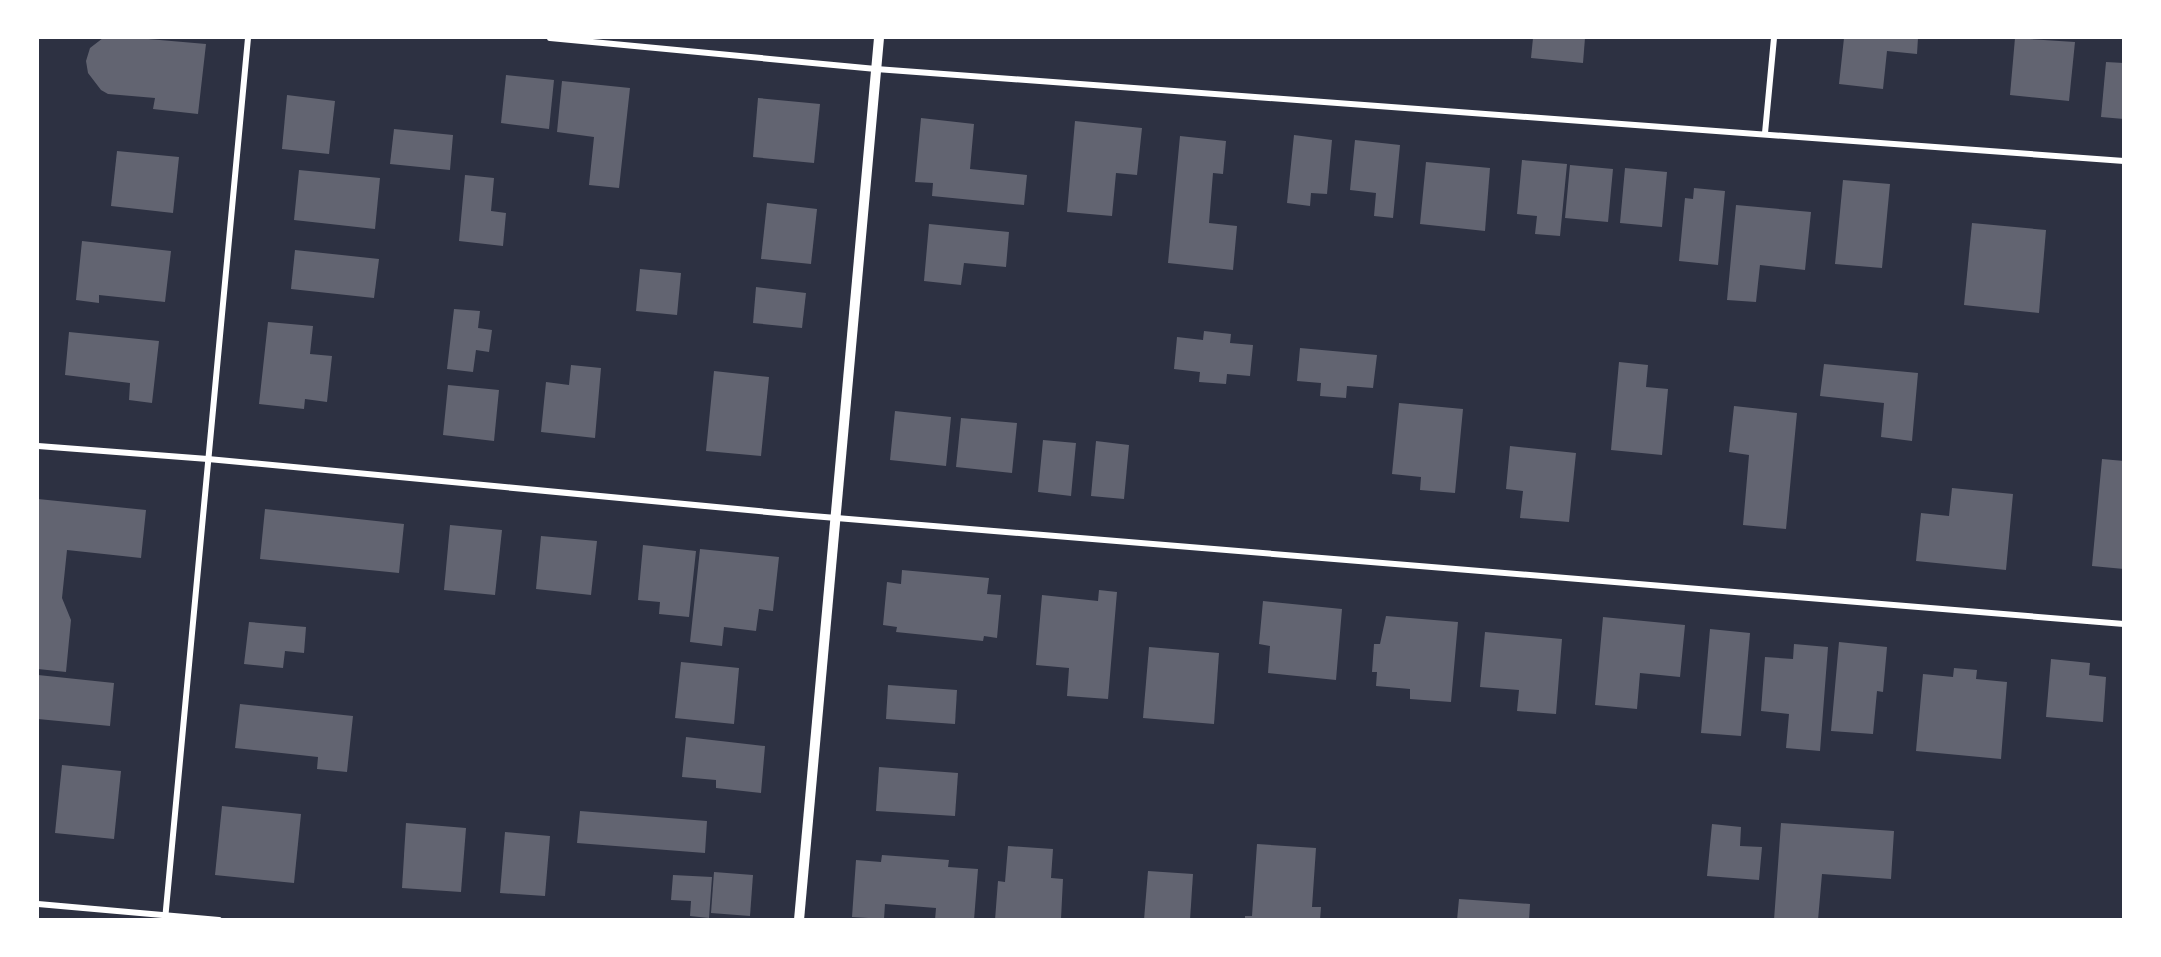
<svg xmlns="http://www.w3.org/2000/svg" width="2161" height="957" font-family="'Alegreya Sans',sans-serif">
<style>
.building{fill:#626471}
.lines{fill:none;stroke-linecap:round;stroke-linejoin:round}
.minor{stroke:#fff;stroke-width:6}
.tertiary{stroke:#fff;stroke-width:10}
</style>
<rect width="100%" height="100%" fill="#2d3142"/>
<!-- building -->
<g class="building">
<polygon points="103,38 137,38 206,44 198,114 153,109 155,98 108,94 101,90 88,73 86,61 90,48"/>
<polygon points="1533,38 1585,38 1583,63 1531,58"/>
<polygon points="1844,38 1918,38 1917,54 1887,51 1883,89 1839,84"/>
<polygon points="2015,38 2075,42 2069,101 2010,95"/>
<polygon points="2106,62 2124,63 2124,119 2101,117"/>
<polygon points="506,75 554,80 549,129 501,123"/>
<polygon points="562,81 630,88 619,188 589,185 594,137 557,132"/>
<polygon points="287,95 335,101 329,154 282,149"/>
<polygon points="758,98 820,104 814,163 753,157"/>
<polygon points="921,118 974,124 970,169 1027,175 1024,205 932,196 933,183 915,182"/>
<polygon points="1075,121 1142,128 1137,175 1116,173 1112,216 1067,212"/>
<polygon points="394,129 453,135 450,170 390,164"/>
<polygon points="1294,135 1332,140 1327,194 1311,193 1310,206 1287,203"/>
<polygon points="1180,136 1226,141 1223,174 1213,173 1209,223 1237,226 1233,270 1168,263"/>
<polygon points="1355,140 1400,145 1393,218 1374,216 1376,193 1350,190"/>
<polygon points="117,151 179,157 173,213 111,206"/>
<polygon points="1522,160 1567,164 1560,236 1535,234 1537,216 1517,214"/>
<polygon points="1426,162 1490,168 1485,231 1420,224"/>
<polygon points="1570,165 1613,169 1608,222 1565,218"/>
<polygon points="1625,168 1667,172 1662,227 1620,223"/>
<polygon points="299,170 380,178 375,229 294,220"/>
<polygon points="465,175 494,178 491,211 506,213 503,246 459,241"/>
<polygon points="1843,180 1890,184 1882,268 1835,264"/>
<polygon points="1694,188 1725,191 1718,265 1679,261 1685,198 1693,199"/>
<polygon points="767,203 817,209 811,264 761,259"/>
<polygon points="1736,205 1811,212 1805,270 1760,265 1756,302 1727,300"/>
<polygon points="1972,223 2046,230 2039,313 1964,305"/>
<polygon points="929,224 1009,232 1006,267 964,263 961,285 924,281"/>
<polygon points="82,241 171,251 165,302 99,295 99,303 76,300"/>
<polygon points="295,250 379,259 374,298 291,289"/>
<polygon points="640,269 681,273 677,315 636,311"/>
<polygon points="756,287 806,293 802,328 753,323"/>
<polygon points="454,309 480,311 478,328 492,330 489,352 476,350 473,372 447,369"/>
<polygon points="268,322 313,326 310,354 332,356 327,402 305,399 304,409 259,404"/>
<polygon points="1204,331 1231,334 1230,343 1253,345 1250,376 1227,374 1226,384 1199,382 1200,372 1174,369 1177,337 1203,340"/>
<polygon points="69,332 159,341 152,403 129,400 130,383 65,375"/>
<polygon points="1300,348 1377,355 1373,388 1347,386 1346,398 1320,396 1321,383 1297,381"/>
<polygon points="1619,362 1648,365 1646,387 1668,389 1662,455 1611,450"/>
<polygon points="1824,364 1918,373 1912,441 1881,437 1884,403 1820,396"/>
<polygon points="571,365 601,368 595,438 541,432 546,382 569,385"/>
<polygon points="714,371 769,377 761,456 706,451"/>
<polygon points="448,385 499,390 494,441 443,435"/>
<polygon points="1399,403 1463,409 1455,493 1420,490 1421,477 1392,474"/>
<polygon points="1734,406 1797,413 1786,529 1743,525 1749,455 1729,452"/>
<polygon points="895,411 951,417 946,466 890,460"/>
<polygon points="961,418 1017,423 1012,473 956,467"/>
<polygon points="1043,440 1076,443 1071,496 1038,492"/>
<polygon points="1096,441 1129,445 1124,499 1091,496"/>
<polygon points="1510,446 1576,453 1569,522 1520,518 1523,491 1506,489"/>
<polygon points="2102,459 2124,461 2124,569 2092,566"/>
<polygon points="1952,488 2013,494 2006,570 1916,561 1921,513 1949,516"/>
<polygon points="38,499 146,510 141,558 67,550 62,598 71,620 66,672 38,669"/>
<polygon points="265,509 404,524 399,573 260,559"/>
<polygon points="450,525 502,530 495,595 444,590"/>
<polygon points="541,536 597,541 591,595 536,589"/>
<polygon points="643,545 696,551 689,617 659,614 660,602 638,600"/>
<polygon points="700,549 779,557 773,611 759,609 756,631 724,627 722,646 690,642"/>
<polygon points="902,570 989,578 987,594 1001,595 997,638 984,636 983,641 896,632 897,627 883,625 887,582 901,584"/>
<polygon points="1099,590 1117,592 1108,699 1067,696 1069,668 1036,665 1042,595 1098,601"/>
<polygon points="1263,601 1342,609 1336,680 1268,673 1270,646 1259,644"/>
<polygon points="1386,616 1458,622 1451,702 1410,699 1410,689 1376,686 1377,672 1372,672 1374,644 1380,644"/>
<polygon points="1603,617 1685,625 1680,677 1640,673 1637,709 1595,705"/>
<polygon points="249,622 306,627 304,653 285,651 283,668 244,664"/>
<polygon points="1710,629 1750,633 1741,736 1701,733"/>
<polygon points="1485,632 1562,639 1556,714 1517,711 1519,690 1480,687"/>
<polygon points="1839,642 1887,647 1883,692 1877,691 1873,734 1831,731"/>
<polygon points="1794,644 1828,647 1820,751 1786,748 1789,714 1761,711 1765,657 1793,659"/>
<polygon points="1149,647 1219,653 1214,724 1143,718"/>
<polygon points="2051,659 2090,663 2089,675 2106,677 2103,722 2046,717"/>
<polygon points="681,662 739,668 734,724 675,718"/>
<polygon points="1954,668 1977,670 1976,679 2007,682 2001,759 1916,751 1923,674 1953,677"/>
<polygon points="38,675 114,683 110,726 38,719"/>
<polygon points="888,685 957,690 955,724 886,719"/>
<polygon points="240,704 353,716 347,772 317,769 318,757 235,748"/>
<polygon points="686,737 765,746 761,793 716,788 716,780 682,777"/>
<polygon points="62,765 121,771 114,839 55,833"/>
<polygon points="879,767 958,773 955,816 876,811"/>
<polygon points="222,806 301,814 294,883 215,875"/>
<polygon points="580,811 707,821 705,853 577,843"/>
<polygon points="406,823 466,828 461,892 402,888"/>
<polygon points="1781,823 1894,831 1891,879 1822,874 1818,920 1774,920"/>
<polygon points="1712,824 1741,827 1740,846 1762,847 1759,880 1707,876"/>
<polygon points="505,832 550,836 545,896 500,893"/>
<polygon points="1257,844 1316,848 1312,907 1321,907 1320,920 1245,920 1245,916 1252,916"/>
<polygon points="1008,846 1053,849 1051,878 1063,879 1061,919 995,920 998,881 1005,882"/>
<polygon points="882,855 949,860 948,867 978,869 974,920 935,920 936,908 885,904 884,919 852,917 856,860 881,862"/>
<polygon points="1148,871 1193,874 1190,920 1144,920"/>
<polygon points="714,872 753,875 750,916 711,913"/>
<polygon points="673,875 712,877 709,918 690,916 691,901 671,900"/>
<polygon points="1459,899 1530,904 1529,920 1457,920"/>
</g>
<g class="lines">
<!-- minor -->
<g class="minor">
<polyline points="550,38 876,69 2124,161"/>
<polyline points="1765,133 1774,38"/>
<polyline points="38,446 208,459 800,515 2124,624"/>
<polyline points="38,904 219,920"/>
<polyline points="165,920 248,38"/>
</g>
<!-- tertiary -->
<polyline class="tertiary" points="799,920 879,38"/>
</g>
<!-- border -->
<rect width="2161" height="957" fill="none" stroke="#ffffff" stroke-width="78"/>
</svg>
